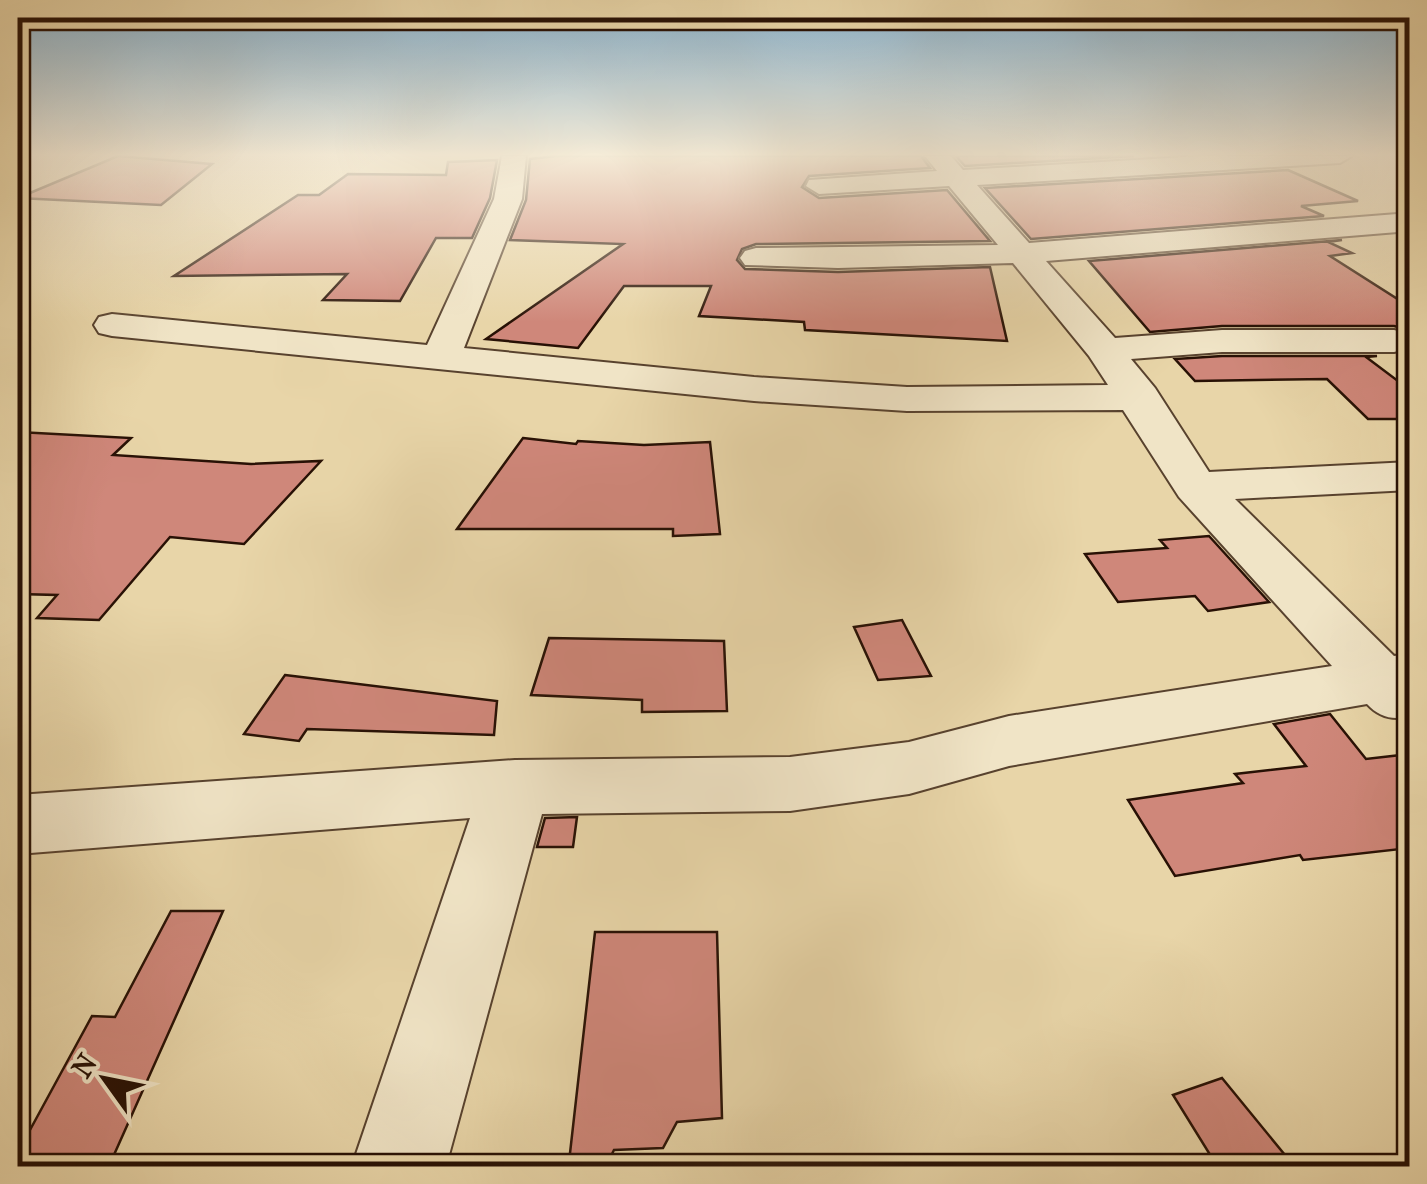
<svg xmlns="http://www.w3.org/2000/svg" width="1427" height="1184" font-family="'IM FELL French Canon',serif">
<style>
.building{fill:#cf877a;stroke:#281105;stroke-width:2.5}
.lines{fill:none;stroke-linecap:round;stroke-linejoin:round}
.minor-casing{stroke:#58422e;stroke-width:4}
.minor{fill:#f0e4c6;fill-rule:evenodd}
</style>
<rect width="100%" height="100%" fill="#e8d5a8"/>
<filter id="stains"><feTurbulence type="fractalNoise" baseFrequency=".002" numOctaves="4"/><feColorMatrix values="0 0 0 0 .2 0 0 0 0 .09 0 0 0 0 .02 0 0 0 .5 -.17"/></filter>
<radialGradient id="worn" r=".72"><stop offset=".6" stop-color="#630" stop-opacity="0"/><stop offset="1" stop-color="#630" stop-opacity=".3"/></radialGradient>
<!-- building -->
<g class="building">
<polygon points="118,156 212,164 161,205 18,198"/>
<polygon points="556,156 921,156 930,168 809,176 802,187 819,198 947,190 990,241 756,244 742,249 737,260 745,269 838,272 990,267 1007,341 805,330 804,322 699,316 711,286 624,286 578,348 486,339 623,244 510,240 526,200 530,159"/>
<polygon points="956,156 1134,156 965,166"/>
<polygon points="497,160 490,198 472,238 436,238 400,301 323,300 347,274 174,276 298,195 319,195 348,174 446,175 448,162"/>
<polygon points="1288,170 1358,201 1301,206 1324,216 1031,239 985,188"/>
<polygon points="1342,240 1328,242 1352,253 1330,256 1410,307 1410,330 1394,326 1222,326 1150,332 1089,261"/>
<polygon points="1222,356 1377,356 1366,357 1410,390 1410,419 1368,419 1327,379 1195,381 1175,359"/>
<polygon points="18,432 131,438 113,455 251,464 321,461 244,544 170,537 99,620 37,618 57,595 18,594"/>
<polygon points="523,438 576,444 578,441 644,445 710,442 720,534 673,536 673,529 457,529"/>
<polygon points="1209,536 1269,602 1208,611 1195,596 1118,602 1085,554 1167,548 1160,540"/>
<polygon points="902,620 931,676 878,680 854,627"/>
<polygon points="549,638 724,641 727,711 642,712 642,700 531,695"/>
<polygon points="285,675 497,701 494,735 307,729 299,741 244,734"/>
<polygon points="1330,714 1366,759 1410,754 1410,848 1303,860 1300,855 1175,876 1128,800 1243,783 1235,774 1306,766 1274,724"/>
<polygon points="577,817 573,847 537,847 545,818"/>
<polygon points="171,911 223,911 109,1166 18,1165 18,1152 92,1016 115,1017"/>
<polygon points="595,932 717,932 722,1118 677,1122 663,1148 614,1150 609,1160 569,1162"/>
<polygon points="1222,1078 1294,1166 1217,1166 1173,1095"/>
</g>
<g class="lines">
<defs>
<path id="minor" d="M502 156H526L522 199 464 348 754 377 907 387 1108 385 1089 356 1013 263 838 268 745 265 740 258 745 251 756 248 998 245 949 186 819 194 806 186 809 180 937 171 925 156H951L963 170 1203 156H1352L1340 163 977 185 1029 243 1410 213V231L1046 261 1115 338 1222 330H1394L1407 333V349L1394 352H1222L1131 359 1155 388 1209 472 1410 462V490L1235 499 1394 656 1410 654V716C1393 721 1379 717 1367 704L1009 766 909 794 790 811 542 814 446 1166H352L470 818 18 854V795L515 760 790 757 909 742 1009 716 1332 666 1179 497 1123 410 907 411 754 401 112 336 99 333 94 325 99 317 112 314 427 345 494 199Z"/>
</defs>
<!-- minor casing -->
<use href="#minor" class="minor-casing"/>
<!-- minor -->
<use href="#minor" class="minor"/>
</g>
<!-- sky -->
<linearGradient id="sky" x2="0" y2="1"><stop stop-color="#89b5d3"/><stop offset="0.48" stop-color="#f5ecd8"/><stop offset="1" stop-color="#f5ecd8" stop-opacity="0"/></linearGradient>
<rect width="1427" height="322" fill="url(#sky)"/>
<!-- margin -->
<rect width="1427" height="1184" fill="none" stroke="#e8d5a8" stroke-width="60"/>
<rect x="20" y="20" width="1387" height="1144" fill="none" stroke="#281105" stroke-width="5"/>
<rect x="30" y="30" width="1367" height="1124" fill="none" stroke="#281105" stroke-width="2.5"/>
<!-- north arrow -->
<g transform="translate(105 1079) rotate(303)" stroke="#f0e4c6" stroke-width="8" paint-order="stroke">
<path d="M0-8L18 38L0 25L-18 38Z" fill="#281105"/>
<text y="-15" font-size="28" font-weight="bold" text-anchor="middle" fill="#281105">N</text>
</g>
<rect width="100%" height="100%" filter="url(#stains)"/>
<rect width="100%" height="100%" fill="url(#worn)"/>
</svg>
